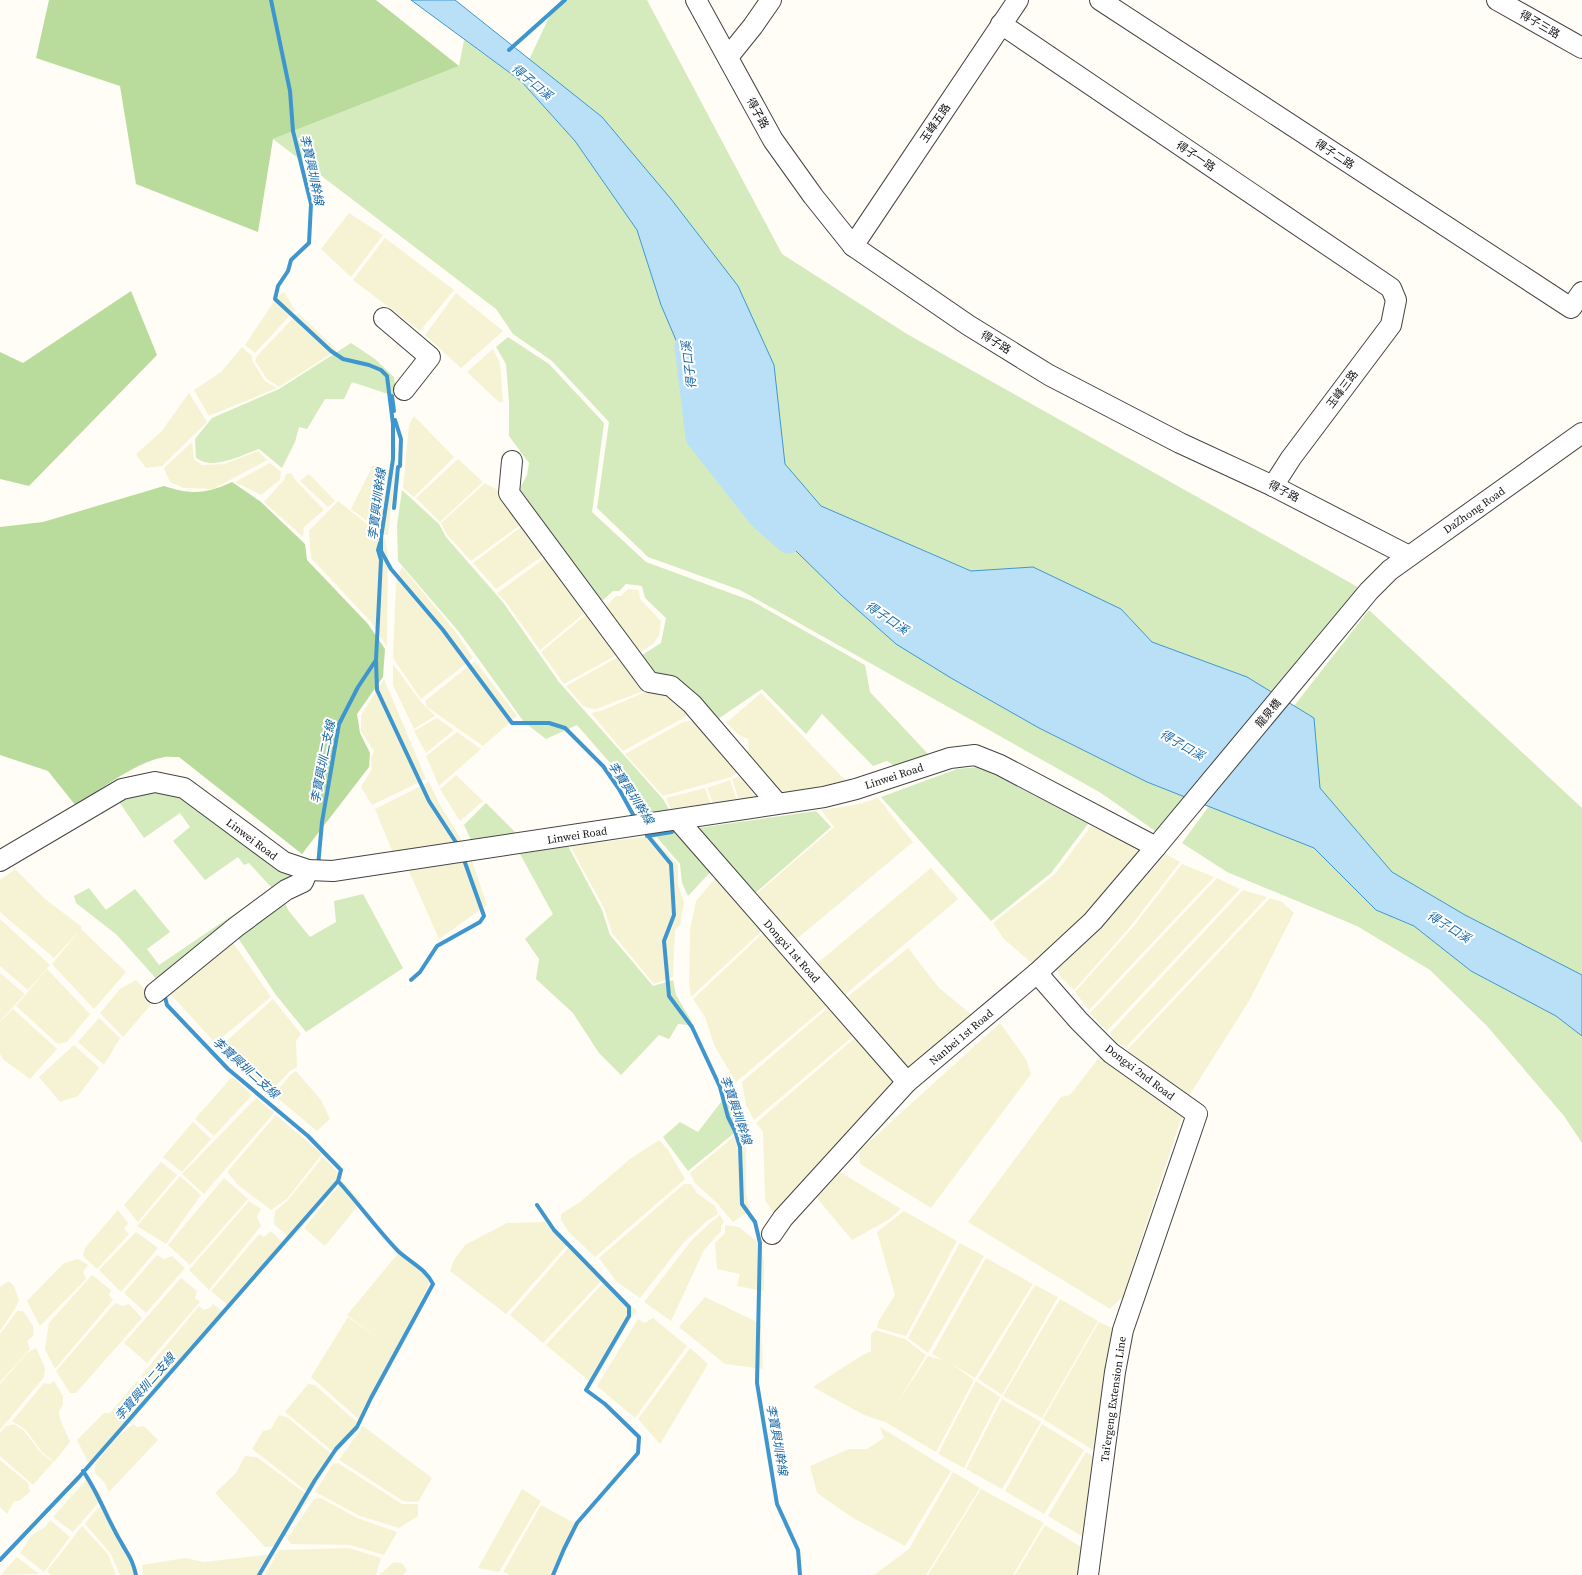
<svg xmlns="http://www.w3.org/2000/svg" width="1582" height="1575" font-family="'Source Serif 4','Noto Sans TC',serif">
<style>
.farmland{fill:#f6f3d4}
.green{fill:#d5ebbd}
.forest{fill:#b9dc9c}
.water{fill:#b9e0f7;stroke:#3f96cf}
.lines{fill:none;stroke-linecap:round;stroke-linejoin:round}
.stream{stroke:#3f96cf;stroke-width:4}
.river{stroke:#b9e0f7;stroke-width:25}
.minor-casing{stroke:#444;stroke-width:22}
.minor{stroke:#fff;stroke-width:20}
.labels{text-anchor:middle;stroke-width:4;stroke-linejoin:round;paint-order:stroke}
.street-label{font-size:11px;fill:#111;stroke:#fff}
.water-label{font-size:12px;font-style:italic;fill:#1768a6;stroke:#fff}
</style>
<rect width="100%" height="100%" fill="#fffdf5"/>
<!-- farmland -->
<g class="farmland">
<polygon points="349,213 383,235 351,277 321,249"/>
<polygon points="385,238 454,290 420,331 353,280"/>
<polygon points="284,292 295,310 255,353 245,345 277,297"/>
<polygon points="456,293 503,331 461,368 425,335"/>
<polygon points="298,313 337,350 279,387 267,379 255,361 257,356"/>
<polygon points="242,347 252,356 253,362 265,381 277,388 209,416 194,390 221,372"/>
<polygon points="493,349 500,363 503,402 499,402 467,372"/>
<polygon points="189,393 207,422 162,466 146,468 136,454 161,432"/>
<polygon points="414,416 454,457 414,497 403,488 409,425"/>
<polygon points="192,442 194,459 202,465 224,464 258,451 267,460 213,489 183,488 170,482 164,468"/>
<polygon points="458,459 483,482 440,522 416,498"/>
<polygon points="270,463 281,472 280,480 261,495 235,482"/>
<polygon points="373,465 395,472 388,535 385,535 351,509"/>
<polygon points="291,473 296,481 324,510 304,527 303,537 264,502 284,480 286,474"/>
<polygon points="309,474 335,501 328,507 300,481"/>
<polygon points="485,483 501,492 523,523 471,561 447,535 441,523"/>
<polygon points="338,501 385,538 388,556 387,647 371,622 311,558 309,531"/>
<polygon points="525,524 544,555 496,589 473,563"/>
<polygon points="545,558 586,612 540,650 505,601 497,593"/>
<polygon points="402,567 455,631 473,658 421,699 393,658 396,583"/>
<polygon points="628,589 639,590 640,599 661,621 659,635 654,643 635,656 605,612 607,605 616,596 621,596"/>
<polygon points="587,614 617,655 564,684 541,652"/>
<polygon points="618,657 646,690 596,709 588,708 582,705 566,686"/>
<polygon points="475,661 517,716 483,746 427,707 425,701"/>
<polygon points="393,664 421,702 435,716 414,729 393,685"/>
<polygon points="384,679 426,779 372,805 361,787 372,769 371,758 374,751 361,731 361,715"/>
<polygon points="648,691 673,694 689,715 623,751 591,713 601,711"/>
<polygon points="761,693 849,784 777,797 742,755 749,749 748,739 739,735 726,723"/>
<polygon points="437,718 454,730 426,753 414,731"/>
<polygon points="696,720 739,771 731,777 663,796 625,754 683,722"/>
<polygon points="457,732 481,749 439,786 426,756"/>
<polygon points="456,775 483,801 460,821 440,789"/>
<polygon points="744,775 764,797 740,803 732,779"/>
<polygon points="730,780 738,804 714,806 707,788"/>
<polygon points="429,782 440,805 464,844 393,853 375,809"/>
<polygon points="705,788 712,807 672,812 666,798"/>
<polygon points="878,798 913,842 793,942 753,897 834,827 821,810 855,805"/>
<polygon points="1091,826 1144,852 1089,917 1036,967 1004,939 993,923 1055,874"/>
<polygon points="652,836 678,865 678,885 684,902 680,925 675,930 673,977 654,984 612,933 604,908 570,846"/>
<polygon points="1166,854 1180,862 1130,927 1074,990 1058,974 1060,964 1100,929"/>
<polygon points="472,861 487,905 439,939 409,871"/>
<polygon points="1182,864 1214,877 1089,1010 1075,992 1133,927"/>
<polygon points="931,868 958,899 841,998 814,966"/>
<polygon points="15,869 45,899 82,927 81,929 126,972 94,1009 52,964 80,930 54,958 0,912 0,880"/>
<polygon points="718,875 763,930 691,997 689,983 690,929 696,901"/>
<polygon points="1217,878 1240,889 1107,1031 1090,1013 1093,1010"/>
<polygon points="1243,890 1267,897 1126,1047 1116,1043 1110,1033"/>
<polygon points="1270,898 1282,902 1294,913 1249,1001 1189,1096 1127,1050"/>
<polygon points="0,919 50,965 28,990 0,966"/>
<polygon points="764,932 830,1003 736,1082 714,1045 705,1017 693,999"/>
<polygon points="229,937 271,997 215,1043 167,990"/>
<polygon points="908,948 939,988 977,1019 916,1078 846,998"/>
<polygon points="47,969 90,1014 67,1042 58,1044 16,1006"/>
<polygon points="0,973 25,994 0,1021"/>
<polygon points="136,980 155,1000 123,1037 100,1013 120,989"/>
<polygon points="273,999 301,1034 296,1041 297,1067 290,1071 270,1093 219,1048"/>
<polygon points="831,1005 857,1033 754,1120 746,1105 742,1082"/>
<polygon points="13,1009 57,1049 30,1079 4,1060 0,1054 0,1022"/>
<polygon points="99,1018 120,1038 104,1065 78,1042"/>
<polygon points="1000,1023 1026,1059 1031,1074 931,1208 860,1164 859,1151"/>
<polygon points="858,1035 904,1086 776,1217 765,1200 763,1132 756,1123"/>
<polygon points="74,1045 99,1068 78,1096 60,1102 39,1077"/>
<polygon points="1101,1055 1182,1116 1129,1277 1130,1290 1110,1309 968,1222 1061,1097 1070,1095"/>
<polygon points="296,1071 321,1100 330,1119 317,1131 274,1095 290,1075"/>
<polygon points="232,1077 252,1095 214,1136 195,1119"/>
<polygon points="256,1098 274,1113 204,1194 182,1174"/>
<polygon points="276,1115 322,1154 287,1199 271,1210 238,1185 227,1172"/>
<polygon points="193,1122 211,1139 182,1172 163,1157"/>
<polygon points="742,1131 746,1143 746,1193 750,1210 733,1222 717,1203 694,1182 690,1173 738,1133"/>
<polygon points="659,1140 668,1150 685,1179 595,1257 569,1232 561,1220 561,1214 580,1202 630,1159"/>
<polygon points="323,1157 343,1178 291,1240 274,1224 275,1211 287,1201"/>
<polygon points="161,1162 177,1175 138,1222 124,1205"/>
<polygon points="840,1172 901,1209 888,1220 852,1240 817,1198"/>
<polygon points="180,1176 201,1195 166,1244 137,1226"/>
<polygon points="224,1178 248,1199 190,1265 168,1245"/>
<polygon points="343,1181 361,1202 325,1246 304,1228"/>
<polygon points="684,1184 691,1184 697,1193 715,1206 718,1214 707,1221 684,1242 640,1298 617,1282 599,1258"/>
<polygon points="249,1201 261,1209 257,1217 261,1226 209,1290 189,1270"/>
<polygon points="118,1210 128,1223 124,1229 129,1234 97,1269 83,1256 85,1248"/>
<polygon points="904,1211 957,1241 906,1336 877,1328 878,1322 895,1295 877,1232"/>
<polygon points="720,1215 724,1222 721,1226 721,1231 704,1250 671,1321 644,1302 691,1241 710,1223"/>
<polygon points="545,1222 568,1244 506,1314 450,1271 454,1260 465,1245 507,1223"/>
<polygon points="725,1225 739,1227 759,1243 764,1260 764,1291 737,1286 740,1274 717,1269 715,1243 725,1233"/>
<polygon points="271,1231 285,1245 230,1307 211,1291 259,1234 264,1237"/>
<polygon points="136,1232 158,1248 121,1292 99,1270"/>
<polygon points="960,1243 984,1256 928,1353 908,1338"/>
<polygon points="570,1246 592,1266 603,1279 543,1343 510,1315"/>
<polygon points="401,1250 410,1262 426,1271 429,1284 361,1421 311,1377 348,1317 379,1339 347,1315"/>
<polygon points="157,1255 164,1259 172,1256 185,1268 146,1313 124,1293"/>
<polygon points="986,1258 1033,1284 975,1378 950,1363 974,1380 936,1452 885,1422 864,1415 813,1387 861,1356 871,1351 871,1334 876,1330 905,1339 926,1355 896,1405 928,1356 943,1360 932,1354"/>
<polygon points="78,1259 88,1265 83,1272 86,1279 40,1326 27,1301 64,1263"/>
<polygon points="92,1275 111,1290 109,1295 113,1300 55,1369 45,1349 49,1323"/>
<polygon points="181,1278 197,1291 195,1298 200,1302 147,1363 124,1343"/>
<polygon points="9,1281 14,1286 19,1300 15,1309 0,1331 0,1287"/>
<polygon points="604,1282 636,1310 593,1384 546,1345"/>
<polygon points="1035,1285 1058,1297 1002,1395 978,1379"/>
<polygon points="705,1297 761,1324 763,1369 725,1364 679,1327"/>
<polygon points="1060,1299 1098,1321 1042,1418 1003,1396"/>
<polygon points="115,1303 123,1306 129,1304 142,1318 76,1393 70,1393 56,1371"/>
<polygon points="213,1304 223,1312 156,1388 141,1376 199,1306 204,1310 210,1308"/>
<polygon points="17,1311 23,1311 33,1326 34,1335 27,1341 30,1349 0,1382 0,1334"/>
<polygon points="653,1318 687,1346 635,1418 597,1386 638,1319 645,1323"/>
<polygon points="1099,1322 1114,1329 1098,1453 1043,1419"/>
<polygon points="36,1348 45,1368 44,1377 0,1430 0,1384 27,1353"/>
<polygon points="690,1348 708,1364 660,1444 638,1419"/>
<polygon points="54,1381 63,1396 63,1405 59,1411 60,1419 70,1442 54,1462 42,1452 26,1430 12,1421 44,1383 50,1384"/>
<polygon points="137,1381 147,1388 145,1395 150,1397 130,1423 116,1434 93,1465 89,1464 77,1440 104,1413 110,1413"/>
<polygon points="976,1381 1000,1397 964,1468 938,1454"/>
<polygon points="308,1384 315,1385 359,1424 336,1454 285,1412"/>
<polygon points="1002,1399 1041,1422 1002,1489 966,1469"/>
<polygon points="279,1415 287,1417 335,1457 325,1469 310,1494 252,1449 263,1431 271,1429"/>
<polygon points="14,1424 24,1431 42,1454 53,1462 33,1485 0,1456 0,1433 6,1426"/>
<polygon points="133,1424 137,1427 144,1426 158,1440 109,1492 104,1482 95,1473 95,1465 112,1442"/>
<polygon points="1042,1424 1084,1450 1044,1514 1005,1491"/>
<polygon points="363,1426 432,1478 418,1502 403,1501 339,1460"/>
<polygon points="880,1427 951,1471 905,1546 853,1518 817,1493 810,1466 849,1449 867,1449 884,1438"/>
<polygon points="1086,1452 1097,1459 1087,1539 1048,1516"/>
<polygon points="245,1456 257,1457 310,1497 278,1546 265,1547 215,1493 236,1473"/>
<polygon points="0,1460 28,1483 30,1492 19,1501 14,1501 7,1514 0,1507"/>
<polygon points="338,1463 402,1504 418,1504 418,1516 399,1528 360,1516 315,1492 333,1464"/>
<polygon points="953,1472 980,1488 926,1575 874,1575 909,1549"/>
<polygon points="88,1478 102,1496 99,1502 73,1532 53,1517"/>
<polygon points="522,1489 541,1501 499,1572 478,1568"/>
<polygon points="981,1489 1044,1523 1013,1575 928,1575"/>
<polygon points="321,1498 357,1518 397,1532 384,1555 350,1545 291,1544 287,1539 314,1499"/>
<polygon points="105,1504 122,1542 132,1556 136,1575 120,1575 111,1554 85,1524 95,1511"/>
<polygon points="541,1505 576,1524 550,1575 510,1575 503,1572"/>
<polygon points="50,1520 70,1537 44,1572 20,1553 32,1535 45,1527"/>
<polygon points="1045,1525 1083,1548 1080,1575 1015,1575"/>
<polygon points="82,1526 108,1554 116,1575 51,1575 47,1571"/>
<polygon points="349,1548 381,1558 376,1575 265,1575 279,1550"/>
<polygon points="273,1554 260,1575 143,1575 142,1565 185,1558 204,1562"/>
<polygon points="17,1557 39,1574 1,1575"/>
<polygon points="394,1562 402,1563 407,1570 403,1575 379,1575"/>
</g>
<!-- green -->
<g class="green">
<polygon points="561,0 647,0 782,254 907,334 1363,590 1274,694 1247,677 1152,642 1121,609 1033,567 972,571 821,506 785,464 774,366 738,286 671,199 602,117 529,60 551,13"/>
<polygon points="464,40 521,81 575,141 637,230 661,305 685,361 896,644 951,678 1039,728 1147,782 1188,798 1158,833 1101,793 740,590 648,557 597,508 609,422 552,361 513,334 496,309 273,139 459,66"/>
<polygon points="508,337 549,364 604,423 592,512 646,562 752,601 865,665 870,692 928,754 899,769 887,761 873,766 822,714 806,734 762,689 718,719 686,689 651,677 639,657 661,643 666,618 645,598 642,586 626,584 619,591 613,591 603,600 594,598 532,512 526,497 518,492 527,475 529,463 509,436 509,402 506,364 496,347"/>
<path d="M351 343 375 359 394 377 397 397 352 382 344 399H325L307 429 299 427 295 442 282 468 259 449C241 455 214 471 196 458L195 439 212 418 279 389Z"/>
<polygon points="402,490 439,524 446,537 502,601 559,682 663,799 671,813 640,816 617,771 577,725 546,739 524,722 459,632 398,561 397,525"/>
<polygon points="1369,610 1582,808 1582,977 1465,915 1392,872 1320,788 1314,718 1294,706"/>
<polygon points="980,767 1088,824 1051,873 991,921 881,797 957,769"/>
<polygon points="133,791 184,791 297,873 282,888 271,887 249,863 244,865 238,857 205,880 173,841 190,827 180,813 144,838 117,799"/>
<polygon points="486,803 516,833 518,838 471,840 464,825"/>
<polygon points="1209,806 1314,848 1376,910 1414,926 1471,971 1556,1016 1582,1036 1582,1143 1564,1116 1487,1026 1430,970 1357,926 1227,872 1182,843"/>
<polygon points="816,811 831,827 752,896 698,828"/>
<polygon points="682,829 715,867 688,896 682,883 680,864 655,835"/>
<polygon points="568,846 602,910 610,935 653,986 673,980 676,995 692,1022 690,1025 678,1024 669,1039 659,1035 621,1075 599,1053 573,1013 536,979 539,959 525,939 553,914 520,854"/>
<polygon points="89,888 106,910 135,889 170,932 147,949 159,965 255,900 161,984 117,935 76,903 74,896"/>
<polygon points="363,894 403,968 306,1032 276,995 234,932 283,897 288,910 310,937 336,922 334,901"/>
<polygon points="728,1093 738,1130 688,1171 663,1137 680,1122 698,1132"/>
</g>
<!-- forest -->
<g class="forest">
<polygon points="49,0 376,0 459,66 273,139 258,232 136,184 120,86 36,58"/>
<polygon points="131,291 157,355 29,486 0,479 0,352 23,363"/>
<path d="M232 482 261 502 305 544 307 560 368 624 385 649 383 677 357 714 360 733 370 753 369 767 302 854 179 757C173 757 166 756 160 758 134 764 99 790 76 806L48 771 0 755V527L43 522 164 486C192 495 206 494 232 482Z"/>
</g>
<!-- water -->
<polygon class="water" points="411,0 455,0 602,117 671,199 738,286 774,365 785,464 821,506 971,571 1033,567 1121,609 1152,642 1247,677 1314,718 1320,788 1392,872 1465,915 1582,975 1582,1036 1556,1016 1471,971 1414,926 1376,910 1314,848 1147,782 1039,728 951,678 896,644 842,596 756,512 712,447 685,361 661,305 637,230 575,141 521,81"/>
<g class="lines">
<!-- stream -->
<g class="stream">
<polyline points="271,0 290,91 293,131 311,204 309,243 291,260 288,271 278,286 275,299 331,351 343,359 369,365 381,370 387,376 393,424 393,459 381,538 381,551 391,569 443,630 512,723 549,723 565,728 603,766 619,789 636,820"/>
<polyline points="509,50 565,0"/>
<polyline points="392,396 394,411"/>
<polyline points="394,508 398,467 400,466 401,439 395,420"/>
<polyline points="376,660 377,690 429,801 459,847"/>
<polyline points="643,830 671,864 674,915 664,941 669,996 692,1027 720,1087 728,1117 735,1131 740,1147 742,1204 755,1222 760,1243 757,1383 777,1504 798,1550 800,1575"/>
<polyline points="647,836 672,832"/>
<polyline points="318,866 322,822 339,724 358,687 376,660 381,560 378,550 380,543"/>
<polyline points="411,980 420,972 437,946 480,922 484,916 463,857"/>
<polyline points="537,1205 554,1230 629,1307 629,1316 586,1390 605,1404 639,1437 638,1453 577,1523 564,1549 553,1575"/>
<path d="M83 1471C99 1494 107 1519 121 1542 129 1557 132 1558 136 1575"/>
<polyline points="0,1560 79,1477 338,1181 341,1170 308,1136 228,1069 167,1005 164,993"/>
<path d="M259 1575 315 1480 336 1449 357 1427 371 1398 433 1284C426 1269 410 1262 398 1251 377 1229 359 1204 338 1181"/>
</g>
<!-- river -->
<polyline class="river" points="687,346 698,437 760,516 788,541"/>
<defs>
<g id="minor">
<polyline points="696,0 773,140 813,196 853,246 968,325 1049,375 1180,443 1273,486 1409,556"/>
<polyline points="1100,0 1571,308 1582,292"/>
<polyline points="1497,0 1582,48"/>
<polyline points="1001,24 1391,288 1396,300 1391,325 1291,458 1273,486"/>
<polyline points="728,57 753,26 771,0"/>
<polyline points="853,246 1018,0"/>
<polyline points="384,318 430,357 404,390"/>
<polyline points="512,461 509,493 649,682 671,686 692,704 777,803"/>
<polyline points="678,820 907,1082"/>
<polyline points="0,861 122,789 155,782 184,788 284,862 308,870 333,871 824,797 856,789 950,758 975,755 1000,765 1156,847 1369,591 1390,570 1582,433"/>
<polyline points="1037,973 1079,1021 1111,1053 1197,1114 1123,1330 1115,1372 1088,1575"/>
<polyline points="155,993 236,927 286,890 303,882 308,870"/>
<polyline points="772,1234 783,1218 907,1082 1037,973 1093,921 1156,847"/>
</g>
</defs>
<!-- minor casing -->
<use href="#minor" class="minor-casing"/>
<!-- minor -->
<use href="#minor" class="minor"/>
</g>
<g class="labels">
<!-- street labels -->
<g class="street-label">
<text transform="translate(1540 24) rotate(30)" y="4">得子三路</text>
<text transform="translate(758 113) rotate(61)" y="4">得子路</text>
<text transform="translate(935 123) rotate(-56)" y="4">玉峰五路</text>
<text transform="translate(1335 154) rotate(33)" y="4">得子二路</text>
<text transform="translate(1196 156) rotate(34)" y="4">得子一路</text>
<text transform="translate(996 342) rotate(32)" y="4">得子路</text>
<text transform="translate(1342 389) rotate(-53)" y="4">玉峰三路</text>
<text transform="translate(1284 491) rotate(27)" y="4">得子路</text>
<text transform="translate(1474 510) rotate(-35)" y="4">DaZhong Road</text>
<text transform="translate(1268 713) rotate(-50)" y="4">龍泉橋</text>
<text transform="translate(894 776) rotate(-18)" y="4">Linwei Road</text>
<text transform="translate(577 835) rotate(-9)" y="4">Linwei Road</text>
<text transform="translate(252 839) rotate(37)" y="4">Linwei Road</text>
<text transform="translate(792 951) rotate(49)" y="4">Dongxi 1st Road</text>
<text transform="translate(961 1037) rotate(-40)" y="4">Nanbei 1st Road</text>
<text transform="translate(1140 1072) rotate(37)" y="4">Dongxi 2nd Road</text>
<text transform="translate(1113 1399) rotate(-82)" y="4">Tai'ergeng Extension Line</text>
</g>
<!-- water labels -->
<g class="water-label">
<text transform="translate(532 82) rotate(40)" y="4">得子口溪</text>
<text transform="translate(312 170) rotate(78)" y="4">李寶興圳幹線</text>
<text transform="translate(689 365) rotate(-97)" y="4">得子口溪</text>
<text transform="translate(377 504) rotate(-83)" y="4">李寶興圳幹線</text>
<text transform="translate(887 618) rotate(34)" y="4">得子口溪</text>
<text transform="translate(1182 745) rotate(30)" y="4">得子口溪</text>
<text transform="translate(323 762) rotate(-79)" y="4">李寶興圳二支線</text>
<text transform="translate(631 793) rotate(57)" y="4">李寶興圳幹線</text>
<text transform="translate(1449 927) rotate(32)" y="4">得子口溪</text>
<text transform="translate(246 1068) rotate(42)" y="4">李寶興圳二支線</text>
<text transform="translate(736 1110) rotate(71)" y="4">李寶興圳幹線</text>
<text transform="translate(145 1387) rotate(-49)" y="4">李寶興圳二支線</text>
<text transform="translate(777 1440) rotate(80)" y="4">李寶興圳幹線</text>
</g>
</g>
</svg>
